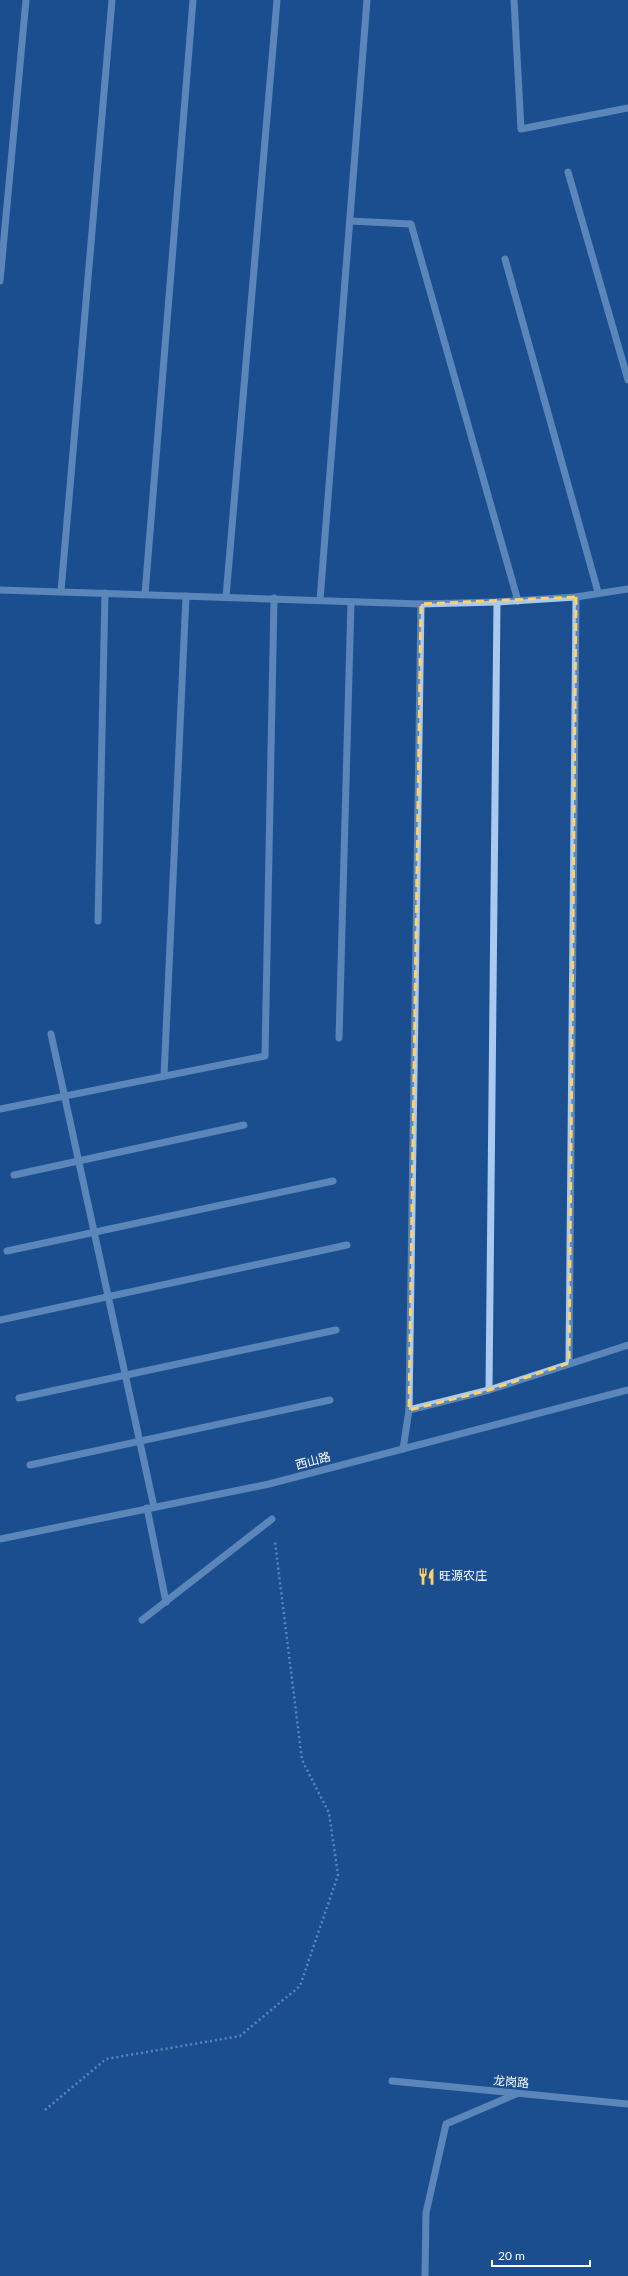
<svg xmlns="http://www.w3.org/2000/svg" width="628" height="2276" font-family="Lato,'Noto Sans SC',sans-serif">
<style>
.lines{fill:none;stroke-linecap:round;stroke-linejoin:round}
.path{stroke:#a9c9ee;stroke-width:2.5;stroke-dasharray:2 3;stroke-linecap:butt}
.minor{stroke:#a9c9ee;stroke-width:7}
.marked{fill:none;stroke:#ffd166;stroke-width:3;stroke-dasharray:8 5;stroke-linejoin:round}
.labels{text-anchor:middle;stroke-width:3.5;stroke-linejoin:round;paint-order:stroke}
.street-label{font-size:12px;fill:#fff;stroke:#1b4f8f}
.poi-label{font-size:12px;fill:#fff;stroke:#1b4f8f;text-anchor:start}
</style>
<rect width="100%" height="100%" fill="#1b4f8f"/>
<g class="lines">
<!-- path -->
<polyline class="path" points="45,2110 106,2059 240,2036 300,1986 338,1875 329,1813 302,1760 275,1542"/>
<!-- minor -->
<g class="minor">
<polyline points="514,0 521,129 628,108"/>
<polyline points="568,172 628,380"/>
<polyline points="350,221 411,224 518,601"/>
<polyline points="505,259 598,592"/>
<polyline points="0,281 26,0"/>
<polyline points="0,590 421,604 497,602 576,597 628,589"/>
<polyline points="61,591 112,0"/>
<polyline points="145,594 193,0"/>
<polyline points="226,597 277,0"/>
<polyline points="320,600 367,0"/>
<polyline points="98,921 105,593"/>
<polyline points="51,1034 154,1507"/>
<polyline points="339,1038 351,602"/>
<polyline points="164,1076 186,596"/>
<polyline points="0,1109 265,1056 274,598"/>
<polyline points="14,1175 244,1125"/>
<polyline points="7,1251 333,1181"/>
<polyline points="0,1320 347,1245"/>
<polyline points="569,1363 576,597"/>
<polyline points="489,1390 497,602"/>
<polyline points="19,1398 336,1330"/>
<polyline points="409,1410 421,604"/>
<polyline points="403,1449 409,1410 489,1390 628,1345"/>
<polyline points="30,1465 330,1400"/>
<polyline points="147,1508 166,1602"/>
<polyline points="0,1539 269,1484 628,1390"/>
<polyline points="142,1620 272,1519"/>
<polyline points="392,2081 628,2104"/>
<polyline points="425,2276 426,2213 446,2124 516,2094"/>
</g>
</g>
<!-- marked area -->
<path d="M0 0H628V2276H0ZM576 597 569 1363 489 1390 409 1410 421 604Z" fill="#1b4f8f" fill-opacity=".55" fill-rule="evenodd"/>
<path class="marked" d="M576 597 569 1363 489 1390 409 1410 421 604Z"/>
<!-- icons -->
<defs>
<symbol id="restaurant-bare" viewBox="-9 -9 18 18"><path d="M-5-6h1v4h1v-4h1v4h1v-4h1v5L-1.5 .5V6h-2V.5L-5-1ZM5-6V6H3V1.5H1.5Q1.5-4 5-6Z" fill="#ffd166" stroke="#1b4f8f" stroke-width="2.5" paint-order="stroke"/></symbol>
</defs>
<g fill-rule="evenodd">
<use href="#restaurant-bare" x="414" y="1564" width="25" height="25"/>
</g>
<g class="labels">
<!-- street labels -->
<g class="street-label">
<text transform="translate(313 1461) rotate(-15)" y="4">西山路</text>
<text transform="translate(511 2082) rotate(5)" y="4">龙岗路</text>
</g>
<!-- poi labels -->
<g class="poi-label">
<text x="439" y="1580">旺源农庄</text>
</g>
</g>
<!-- scale -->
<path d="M492 2260v6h98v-6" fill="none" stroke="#ffffff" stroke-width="2"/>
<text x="498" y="2260" font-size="12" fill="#ffffff" stroke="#1b4f8f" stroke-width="3" paint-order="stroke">20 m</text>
</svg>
